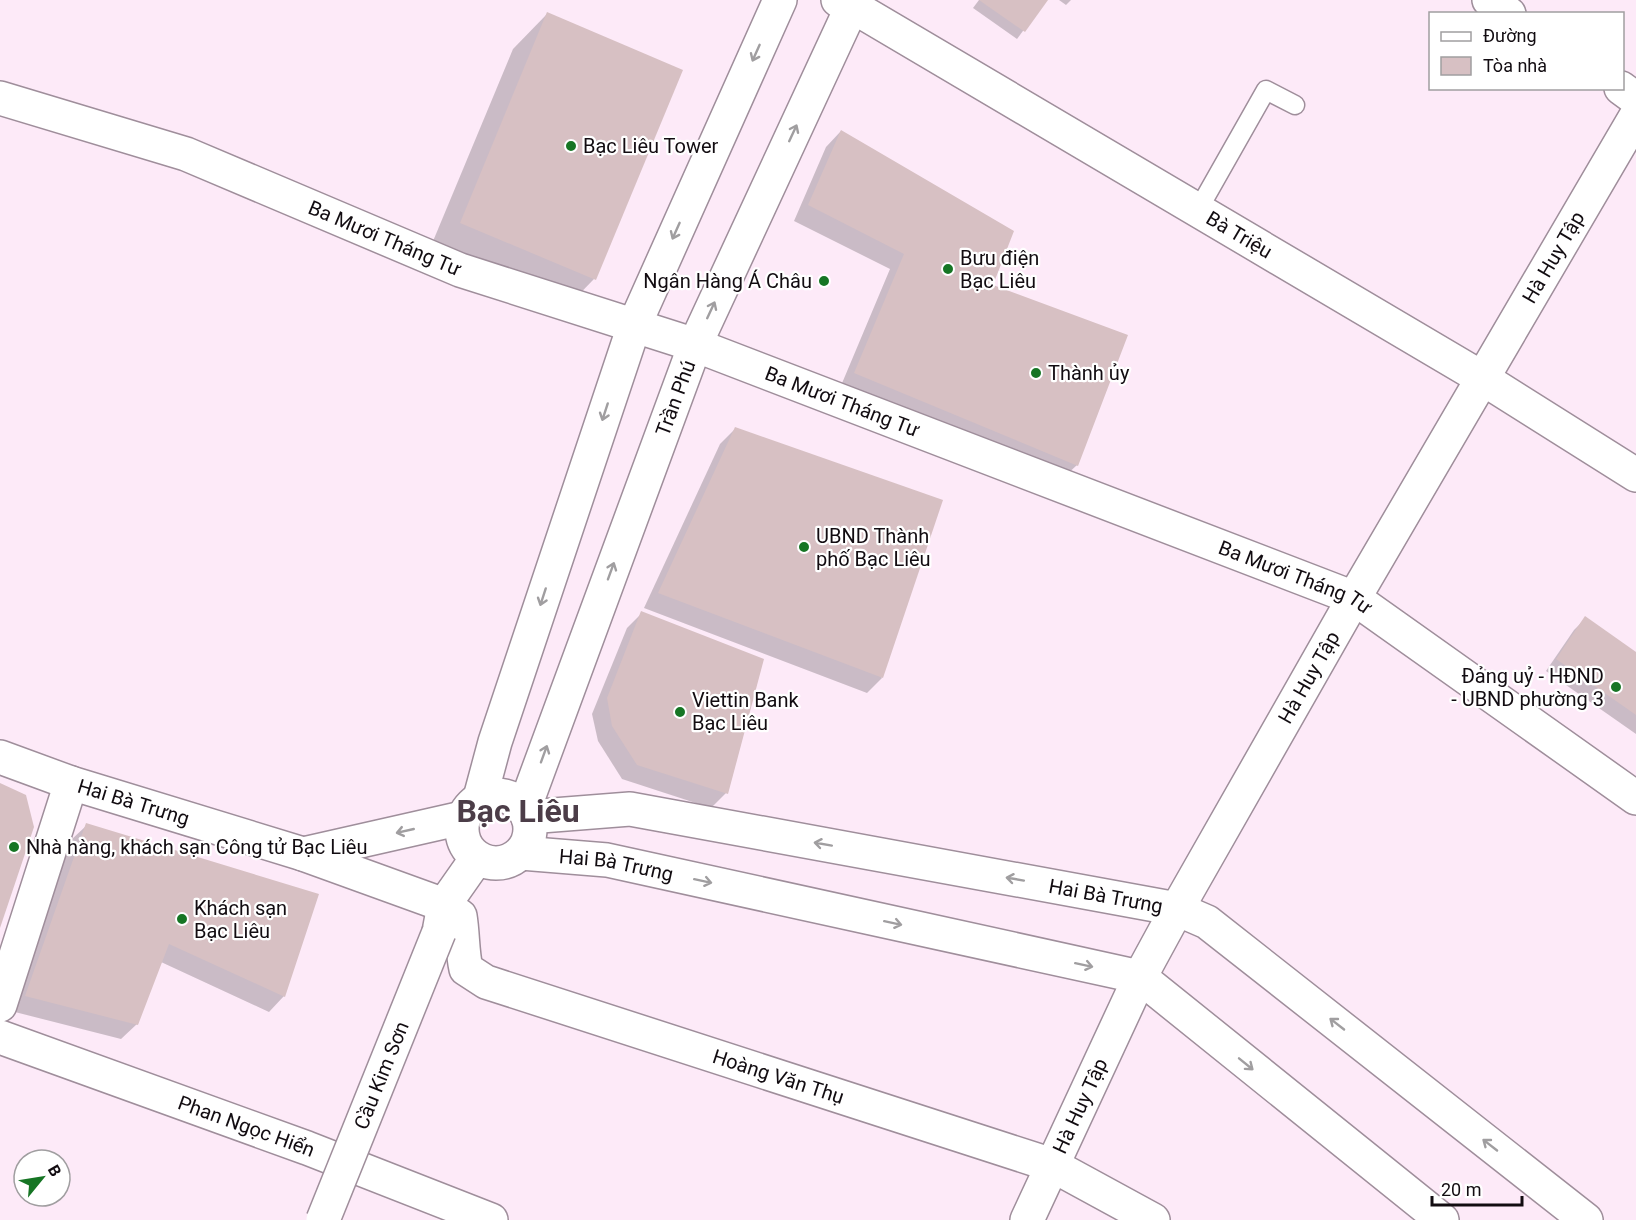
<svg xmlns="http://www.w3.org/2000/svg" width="1636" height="1220" font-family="Roboto,sans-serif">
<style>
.shadow{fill:#0003}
.building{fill:#d7c0c3}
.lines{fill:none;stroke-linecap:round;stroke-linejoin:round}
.service-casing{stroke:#9f8e9b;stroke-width:21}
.minor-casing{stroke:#9f8e9b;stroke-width:36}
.secondary-casing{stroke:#9f8e9b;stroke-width:36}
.service{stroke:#fff;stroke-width:18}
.minor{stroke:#fff;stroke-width:33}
.secondary{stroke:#fff;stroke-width:33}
.secondary-bridge-casing{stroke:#9f8e9b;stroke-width:36;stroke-linecap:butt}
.secondary-bridge{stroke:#fff;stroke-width:33}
.oneway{stroke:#a09ea0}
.poi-dot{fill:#167524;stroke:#fff;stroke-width:2}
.labels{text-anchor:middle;stroke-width:4.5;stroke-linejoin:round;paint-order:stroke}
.poi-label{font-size:20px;fill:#120c11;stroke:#fff;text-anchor:start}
.street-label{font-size:20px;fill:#120c11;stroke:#fff}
.town-label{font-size:32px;font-weight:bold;fill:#4c3d48;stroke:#fff}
</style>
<rect width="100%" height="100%" fill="#fdeaf8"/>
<!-- shadow -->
<g class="shadow">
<polygon points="979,0 1046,0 1017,39 973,8"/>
<polygon points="1059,0 1071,0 1066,5"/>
<polygon points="547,14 594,279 560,314 426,258 513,49"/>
<polygon points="841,131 991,286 1077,465 1061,480 840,388 890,269 794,221 826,147"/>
<polygon points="735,429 882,678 867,693 644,608 720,444"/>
<polygon points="642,613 726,793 711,808 622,779 598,741 592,714 627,628"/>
<polygon points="1586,618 1636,654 1636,734 1546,671 1574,630"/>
<polygon points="87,825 284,996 269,1012 161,962 137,1024 121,1039 11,1011 71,840"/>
</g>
<!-- building -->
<g class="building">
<polygon points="979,0 1048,0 1025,32"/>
<polygon points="547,12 683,70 596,280 460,223"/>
<polygon points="841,130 1014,231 993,285 1128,335 1078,466 854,373 904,254 808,205"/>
<polygon points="735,427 943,500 883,678 658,593"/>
<polygon points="641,611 764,659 728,794 637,765 612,726 607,698"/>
<polygon points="1585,616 1636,652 1636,715 1556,659"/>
<polygon points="0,783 26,795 34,827 0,928"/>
<polygon points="86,823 319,894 285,997 169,944 138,1025 25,996"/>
</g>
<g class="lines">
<defs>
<polyline id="service" points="1198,210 1266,90 1295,105"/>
<g id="minor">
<path id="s1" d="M838 0 852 6 1482 378 1636 475"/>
<polyline points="1489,0 1509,14"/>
<polyline points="1621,88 1636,99"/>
<path id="s2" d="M0 98 186 154 460 270 695 345 1354 598 1636 798"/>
<path id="s3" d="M0 757 71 783 303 854 444 905 460 916C463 934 462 951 466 969L486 982 1052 1165 1153 1220"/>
<path id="s4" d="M528 817 630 809 1177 909 1207 922 1586 1220"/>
<path id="s5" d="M521 853 607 860 1140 977 1442 1220"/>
<polyline points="303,854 462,818"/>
<polyline points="0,1005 71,783"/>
<path id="s6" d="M0 1037 307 1148 491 1220"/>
<path id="s7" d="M1027 1220 1140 977 1177 909 1354 598 1636 116"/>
</g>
<g id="secondary">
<circle cx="496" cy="829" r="34"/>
<polyline points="480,798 495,742 634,326 780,0"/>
<path id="s8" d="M524 809 695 345 855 0"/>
<polyline points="439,932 444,905 477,858"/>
</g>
</defs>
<!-- service casing -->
<use href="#service" class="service-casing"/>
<!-- minor casing -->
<use href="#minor" class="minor-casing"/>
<!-- secondary casing -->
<use href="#secondary" class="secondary-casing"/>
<!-- service -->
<use href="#service" class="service"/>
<!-- minor -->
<use href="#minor" class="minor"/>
<!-- secondary -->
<use href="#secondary" class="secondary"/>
<defs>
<g id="secondary-bridge">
<path id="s9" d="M323 1220 439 932"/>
</g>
</defs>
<!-- secondary-bridge casing -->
<use href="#secondary-bridge" class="secondary-bridge-casing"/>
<!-- secondary-bridge -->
<use href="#secondary-bridge" class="secondary-bridge"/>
</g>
<!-- one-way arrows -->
<defs><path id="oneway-shaft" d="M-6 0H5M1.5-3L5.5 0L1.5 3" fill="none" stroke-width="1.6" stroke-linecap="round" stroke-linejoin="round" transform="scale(1.5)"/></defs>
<g class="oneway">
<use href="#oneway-shaft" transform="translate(756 53) rotate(114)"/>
<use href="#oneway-shaft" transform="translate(793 133) rotate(-65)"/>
<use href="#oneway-shaft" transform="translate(676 231) rotate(114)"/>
<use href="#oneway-shaft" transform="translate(711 310) rotate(-65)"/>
<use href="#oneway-shaft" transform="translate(605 412) rotate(108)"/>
<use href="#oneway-shaft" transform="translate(611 571) rotate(-70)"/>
<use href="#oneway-shaft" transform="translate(543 597) rotate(108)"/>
<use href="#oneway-shaft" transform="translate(544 754) rotate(-70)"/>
<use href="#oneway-shaft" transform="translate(405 831) rotate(167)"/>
<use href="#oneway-shaft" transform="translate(823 844) rotate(-170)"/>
<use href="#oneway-shaft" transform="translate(1015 879) rotate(-170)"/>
<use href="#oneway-shaft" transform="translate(703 881) rotate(12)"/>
<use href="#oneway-shaft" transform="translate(893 923) rotate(12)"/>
<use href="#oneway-shaft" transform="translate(1084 965) rotate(12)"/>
<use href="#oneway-shaft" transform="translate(1337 1024) rotate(-142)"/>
<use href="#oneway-shaft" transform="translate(1246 1064) rotate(39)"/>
<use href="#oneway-shaft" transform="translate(1490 1145) rotate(-142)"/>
</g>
<!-- markers -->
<g class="poi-dot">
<circle cx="571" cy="146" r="6"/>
<circle cx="948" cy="269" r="6"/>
<circle cx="824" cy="281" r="6"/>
<circle cx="1036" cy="373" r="6"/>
<circle cx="804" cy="547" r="6"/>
<circle cx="1616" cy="687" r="6"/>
<circle cx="680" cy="712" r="6"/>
<circle cx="14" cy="847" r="6"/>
<circle cx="182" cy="919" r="6"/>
</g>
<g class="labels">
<!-- poi labels -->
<g class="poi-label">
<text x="583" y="153">Bạc Liêu Tower</text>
<text x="960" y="265">Bưu điện<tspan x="960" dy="23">Bạc Liêu</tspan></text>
<text x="812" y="288" text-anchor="end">Ngân Hàng Á Châu</text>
<text x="1048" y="380">Thành ủy</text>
<text x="816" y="543">UBND Thành<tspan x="816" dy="23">phố Bạc Liêu</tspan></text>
<text x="1604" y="683" text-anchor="end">Đảng uỷ - HĐND<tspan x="1604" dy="23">- UBND phường 3</tspan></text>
<text x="692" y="707">Viettin Bank<tspan x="692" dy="23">Bạc Liêu</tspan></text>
<text x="26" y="854">Nhà hàng, khách sạn Công tử Bạc Liêu</text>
<text x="194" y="915">Khách sạn<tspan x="194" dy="23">Bạc Liêu</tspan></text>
</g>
<!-- street labels -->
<g class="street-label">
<text dy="7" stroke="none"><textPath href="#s1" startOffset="465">Bà Triệu</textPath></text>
<text dy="7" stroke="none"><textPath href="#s2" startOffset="410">Ba Mươi Tháng Tư</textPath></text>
<text dy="7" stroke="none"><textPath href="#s7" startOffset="1098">Hà Huy Tập</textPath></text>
<text dy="7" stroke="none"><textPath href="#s8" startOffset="438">Trần Phú</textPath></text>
<text dy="7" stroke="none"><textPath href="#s2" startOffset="896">Ba Mươi Tháng Tư</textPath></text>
<text dy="7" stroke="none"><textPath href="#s2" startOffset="1382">Ba Mươi Tháng Tư</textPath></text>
<text dy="7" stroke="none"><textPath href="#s7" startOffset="612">Hà Huy Tập</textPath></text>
<text dy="7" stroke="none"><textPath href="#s3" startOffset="141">Hai Bà Trưng</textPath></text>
<text dy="7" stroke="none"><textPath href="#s5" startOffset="96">Hai Bà Trưng</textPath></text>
<text dy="7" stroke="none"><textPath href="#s4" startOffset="586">Hai Bà Trưng</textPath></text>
<text dy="7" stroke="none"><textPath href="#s9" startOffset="156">Cầu Kim Sơn</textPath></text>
<text dy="7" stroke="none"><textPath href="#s3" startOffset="872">Hoàng Văn Thụ</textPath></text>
<text dy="7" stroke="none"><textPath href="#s7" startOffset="126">Hà Huy Tập</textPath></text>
<text dy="7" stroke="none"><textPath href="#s6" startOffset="262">Phan Ngọc Hiển</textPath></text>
</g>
<!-- town labels -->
<g class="town-label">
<text x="518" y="822">Bạc Liêu</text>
</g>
</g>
<!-- legend -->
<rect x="1429" y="12" width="195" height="78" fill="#ffffff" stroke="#a09ea0" stroke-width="1.5"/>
<rect x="1441" y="32" width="30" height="9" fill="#ffffff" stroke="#a09ea0" stroke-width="1.5"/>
<text x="1483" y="42" font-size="18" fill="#120c11">Đường</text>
<rect x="1441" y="57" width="30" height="18" fill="#d7c0c3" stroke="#a09ea0" stroke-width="1.5"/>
<text x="1483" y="72" font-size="18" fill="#120c11">Tòa nhà</text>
<!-- north arrow -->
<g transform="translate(42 1178) rotate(60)"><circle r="28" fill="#ffffff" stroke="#a09ea0" stroke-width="1.5"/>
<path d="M0-4.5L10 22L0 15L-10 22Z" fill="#167524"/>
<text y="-9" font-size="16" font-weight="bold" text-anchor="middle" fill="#120c11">B</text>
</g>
<!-- scale -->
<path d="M1432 1196v9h90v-9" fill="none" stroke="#120c11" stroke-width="3"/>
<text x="1441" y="1196" font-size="18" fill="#120c11" stroke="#ffffff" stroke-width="4.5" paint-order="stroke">20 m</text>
</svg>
